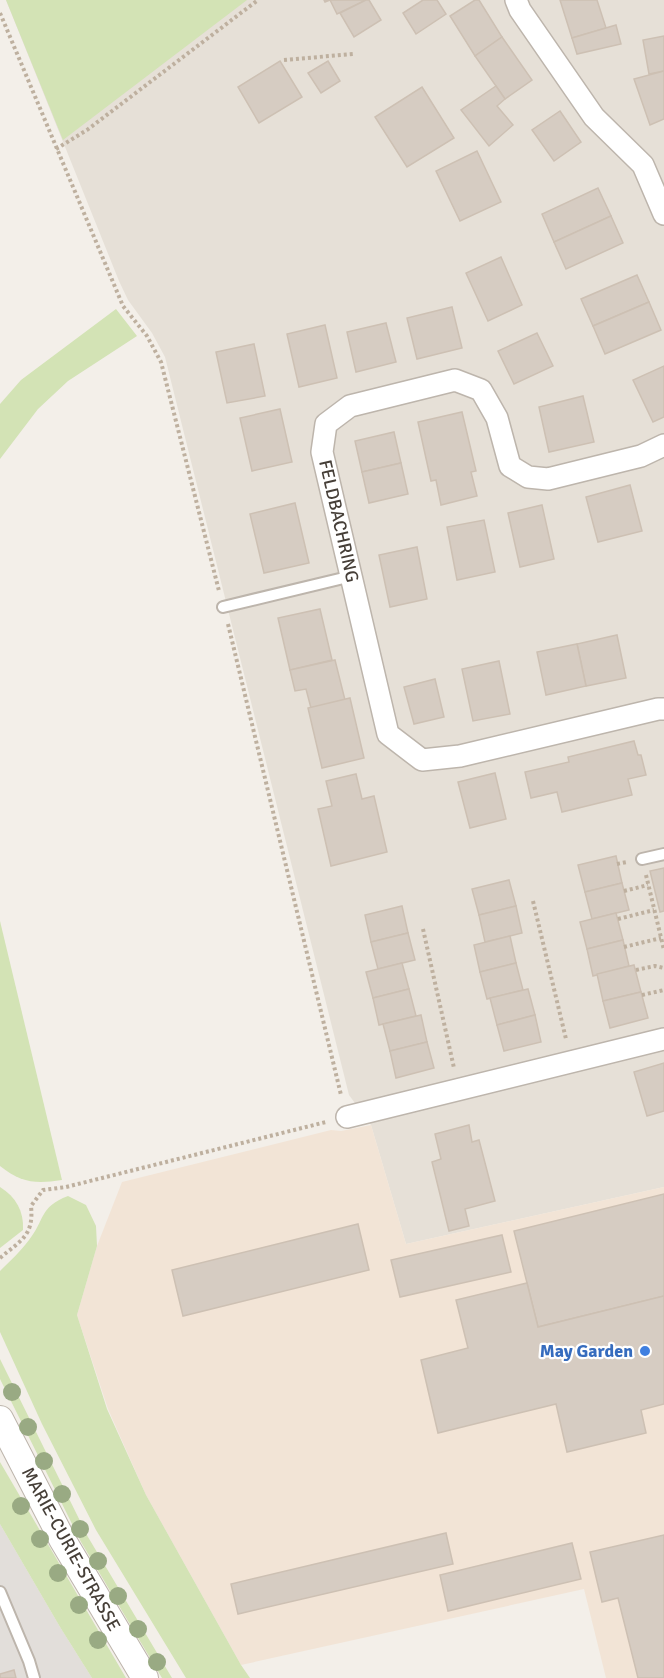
<svg xmlns="http://www.w3.org/2000/svg" width="664" height="1678" font-family="Signika,sans-serif">
<style>
.residential{fill:#e6e0d7}
.commercial{fill:#f2e4d6}
.industrial{fill:#e2deda}
.green{fill:#d3e3b5}
.building{fill:#d6ccc2;stroke:#cdc0b3;stroke-width:1.5}
.lines{fill:none;stroke-linecap:round;stroke-linejoin:round}
.service-casing{stroke:#bdb5ac;stroke-width:14}
.minor-casing{stroke:#bdb5ac;stroke-width:24}
.tertiary-casing{stroke:#bdb5ac;stroke-width:28}
.path{stroke:#beb09f;stroke-width:4;stroke-dasharray:3 3;stroke-linecap:butt}
.service{stroke:#fff;stroke-width:10}
.minor{stroke:#fff;stroke-width:21}
.tertiary{stroke:#fff;stroke-width:26}
.tree{fill:#99aa83}
.shop-dot{fill:#3f7fe0;stroke:#fff;stroke-width:2}
.labels{text-anchor:middle;stroke-width:4.5;stroke-linejoin:round;paint-order:stroke}
.street-label{font-size:18px;fill:#463f38;stroke:#fff}
.shop-label{font-size:18px;font-weight:bold;fill:#366cbe;stroke:#fff;text-anchor:end}
</style>
<rect width="100%" height="100%" fill="#f3efe9"/>
<!-- residential -->
<polygon class="residential" points="6,0 664,0 664,1187 406,1244 371,1125 349,1095 165,357 152,333 128,300 119,281"/>
<!-- commercial -->
<polygon class="commercial" points="371,1125 406,1244 664,1187 664,1678 606,1678 584,1589 241,1665 146,1495 108,1409 77,1315 97,1246 122,1182 331,1130 341,1131"/>
<!-- industrial -->
<polygon class="industrial" points="0,1524 60,1627 92,1678 0,1678"/>
<!-- green -->
<g class="green">
<polygon points="6,0 247,0 63,140"/>
<polygon points="116,309 137,336 68,381 38,409 0,459 0,404 21,380"/>
<path d="M0 921 62 1180C36 1184 21 1183 0 1166Z"/>
<path d="M0 1187C16 1197 24 1211 23 1230L0 1248Z"/>
<path d="M68 1196 86 1205 96 1226 97 1246 77 1315 107 1409 146 1495 241 1665 250 1678H186L96 1530 42 1424 0 1332V1271C10 1261 21 1251 29 1240 45 1220 39 1207 68 1196Z"/>
<polygon points="0,1359 88,1537 172,1678 162,1678 81,1542 0,1379"/>
<polygon points="0,1462 126,1678 92,1678 60,1627 0,1524"/>
</g>
<!-- building -->
<g class="building">
<polygon points="324,0 366,0 337,14 330,0 325,2"/>
<polygon points="366,0 369,0 381,20 354,37 340,13"/>
<polygon points="423,0 437,0 446,14 416,34 403,13"/>
<polygon points="475,0 479,0 502,37 475,56 450,16"/>
<polygon points="560,0 597,0 606,28 572,38"/>
<polygon points="616,25 621,44 577,54 572,38"/>
<polygon points="664,36 664,71 649,74 643,40"/>
<polygon points="502,37 532,80 505,99 475,56"/>
<polygon points="280,61 302,97 259,123 238,87"/>
<polygon points="328,61 340,81 321,93 308,73"/>
<polygon points="664,71 664,119 650,125 634,79"/>
<polygon points="496,86 505,99 497,106 513,125 489,146 461,110"/>
<polygon points="422,87 454,138 407,167 375,117"/>
<polygon points="560,111 581,142 554,161 532,130"/>
<polygon points="477,151 501,202 460,221 436,171"/>
<polygon points="598,188 611,216 554,242 542,214"/>
<polygon points="611,216 623,243 566,269 554,242"/>
<polygon points="501,257 522,305 488,321 466,273"/>
<polygon points="637,275 649,302 593,326 581,299"/>
<polygon points="649,302 661,330 605,354 593,326"/>
<polygon points="452,307 462,348 417,359 407,318"/>
<polygon points="386,323 396,362 356,372 347,332"/>
<polygon points="325,325 337,378 299,387 287,334"/>
<polygon points="537,333 553,366 514,384 498,351"/>
<polygon points="254,344 265,396 227,403 216,352"/>
<polygon points="664,366 664,417 653,422 633,380"/>
<polygon points="583,396 594,442 549,452 539,407"/>
<polygon points="280,409 292,462 252,471 240,418"/>
<polygon points="462,412 476,471 471,472 477,496 441,505 436,480 431,481 418,422"/>
<polygon points="394,432 401,463 362,472 355,441"/>
<polygon points="401,463 408,494 369,503 362,472"/>
<polygon points="630,485 642,531 598,542 586,497"/>
<polygon points="295,503 309,563 264,573 250,514"/>
<polygon points="542,505 554,559 520,567 508,513"/>
<polygon points="484,520 495,572 457,580 447,527"/>
<polygon points="417,547 427,599 390,607 379,555"/>
<polygon points="320,609 332,660 290,670 278,618"/>
<polygon points="617,635 626,678 586,686 577,644"/>
<polygon points="577,644 586,686 546,695 537,652"/>
<polygon points="335,660 345,700 311,708 306,689 295,691 290,670"/>
<polygon points="499,661 510,714 473,721 462,669"/>
<polygon points="435,679 444,717 414,724 404,687"/>
<polygon points="350,698 364,758 322,768 308,708"/>
<polygon points="634,741 638,755 641,755 646,775 628,779 632,795 562,812 557,792 531,798 525,772 569,762 568,757"/>
<polygon points="495,773 506,819 470,828 458,782"/>
<polygon points="356,774 362,799 374,796 387,852 331,866 318,809 332,806 326,781"/>
<polygon points="616,856 622,883 585,892 578,865"/>
<polygon points="664,868 664,911 660,912 650,871"/>
<polygon points="509,880 516,906 479,915 472,889"/>
<polygon points="622,883 629,910 592,919 585,892"/>
<polygon points="402,906 408,933 371,942 365,915"/>
<polygon points="516,906 522,933 485,942 479,915"/>
<polygon points="616,913 623,940 587,949 580,922"/>
<polygon points="408,933 415,960 378,969 371,942"/>
<polygon points="510,936 516,963 480,972 474,945"/>
<polygon points="623,940 629,966 593,976 587,949"/>
<polygon points="402,963 409,989 373,998 366,972"/>
<polygon points="516,963 523,990 487,999 480,972"/>
<polygon points="634,965 641,992 603,1001 597,974"/>
<polygon points="409,989 416,1016 379,1025 373,998"/>
<polygon points="528,989 535,1015 497,1025 490,998"/>
<polygon points="641,992 648,1018 610,1028 603,1001"/>
<polygon points="421,1015 427,1042 390,1051 383,1024"/>
<polygon points="535,1015 541,1042 504,1051 497,1025"/>
<polygon points="427,1042 434,1068 396,1078 390,1051"/>
<polygon points="664,1063 664,1111 647,1116 634,1072"/>
<polygon points="469,1125 472,1142 479,1140 495,1201 465,1209 469,1226 449,1231 432,1162 441,1159 435,1134"/>
<polygon points="664,1194 664,1296 538,1327 514,1231"/>
<polygon points="358,1224 369,1270 183,1316 172,1270"/>
<polygon points="502,1235 511,1272 400,1297 391,1260"/>
<polygon points="527,1283 538,1327 664,1296 664,1404 641,1410 646,1433 567,1452 556,1404 438,1433 421,1360 468,1348 456,1300"/>
<polygon points="446,1533 453,1564 238,1614 231,1584"/>
<polygon points="664,1535 664,1678 638,1678 618,1598 602,1602 590,1552"/>
<polygon points="572,1543 581,1579 448,1611 440,1575"/>
<polygon points="14,1670 16,1678 0,1678 0,1674"/>
</g>
<g class="lines">
<defs>
<g id="service">
<polyline points="223,607 352,576"/>
<polyline points="642,859 664,854"/>
<polyline points="0,1592 29,1661 34,1678"/>
</g>
<g id="minor">
<polyline points="516,0 520,10 594,117 643,165 664,214"/>
<polyline points="664,445 641,456 548,479 528,477 510,466 497,418 481,390 455,380 350,406 326,424 322,452 388,734 422,760 460,756 658,709 664,709"/>
<polyline points="347,1117 664,1039"/>
</g>
<polyline id="tertiary" points="0,1419 62,1539 145,1678"/>
</defs>
<!-- service casing -->
<use href="#service" class="service-casing"/>
<!-- minor casing -->
<use href="#minor" class="minor-casing"/>
<!-- tertiary casing -->
<use href="#tertiary" class="tertiary-casing"/>
<!-- path -->
<g class="path">
<polyline points="0,13 123,306 147,336 161,362 219,591"/>
<polyline points="284,60 353,54"/>
<polyline points="56,149 87,130 258,0"/>
<polyline points="228,624 341,1095"/>
<polyline points="617,864 627,862"/>
<polyline points="646,875 664,950"/>
<polyline points="624,891 648,885"/>
<polyline points="533,901 566,1039"/>
<polyline points="618,919 654,910"/>
<polyline points="423,929 454,1068"/>
<polyline points="624,947 661,938"/>
<polyline points="636,970 655,966 664,968"/>
<polyline points="642,995 664,990"/>
<path d="M0 1258C21 1240 34 1236 31 1206L43 1190 66 1187 326 1122"/>
</g>
<!-- service -->
<use href="#service" class="service"/>
<!-- minor -->
<use href="#minor" class="minor"/>
<!-- tertiary -->
<use href="#tertiary" class="tertiary"/>
</g>
<!-- trees -->
<g class="tree">
<circle cx="12" cy="1392" r="9"/>
<circle cx="28" cy="1427" r="9"/>
<circle cx="44" cy="1461" r="9"/>
<circle cx="62" cy="1494" r="9"/>
<circle cx="21" cy="1506" r="9"/>
<circle cx="80" cy="1529" r="9"/>
<circle cx="40" cy="1539" r="9"/>
<circle cx="98" cy="1561" r="9"/>
<circle cx="58" cy="1573" r="9"/>
<circle cx="118" cy="1596" r="9"/>
<circle cx="79" cy="1605" r="9"/>
<circle cx="138" cy="1629" r="9"/>
<circle cx="98" cy="1640" r="9"/>
<circle cx="157" cy="1662" r="9"/>
</g>
<!-- markers -->
<circle class="shop-dot" cx="645" cy="1351" r="6"/>
<g class="labels">
<!-- street labels -->
<g class="street-label">
<text transform="translate(339 521) rotate(77)" y="6">FELDBACHRING</text>
<text transform="translate(71 1549) rotate(61)" y="6">MARIE-CURIE-STRASSE</text>
</g>
<!-- shop labels -->
<g class="shop-label">
<text x="633" y="1357">May Garden</text>
</g>
</g>
</svg>
